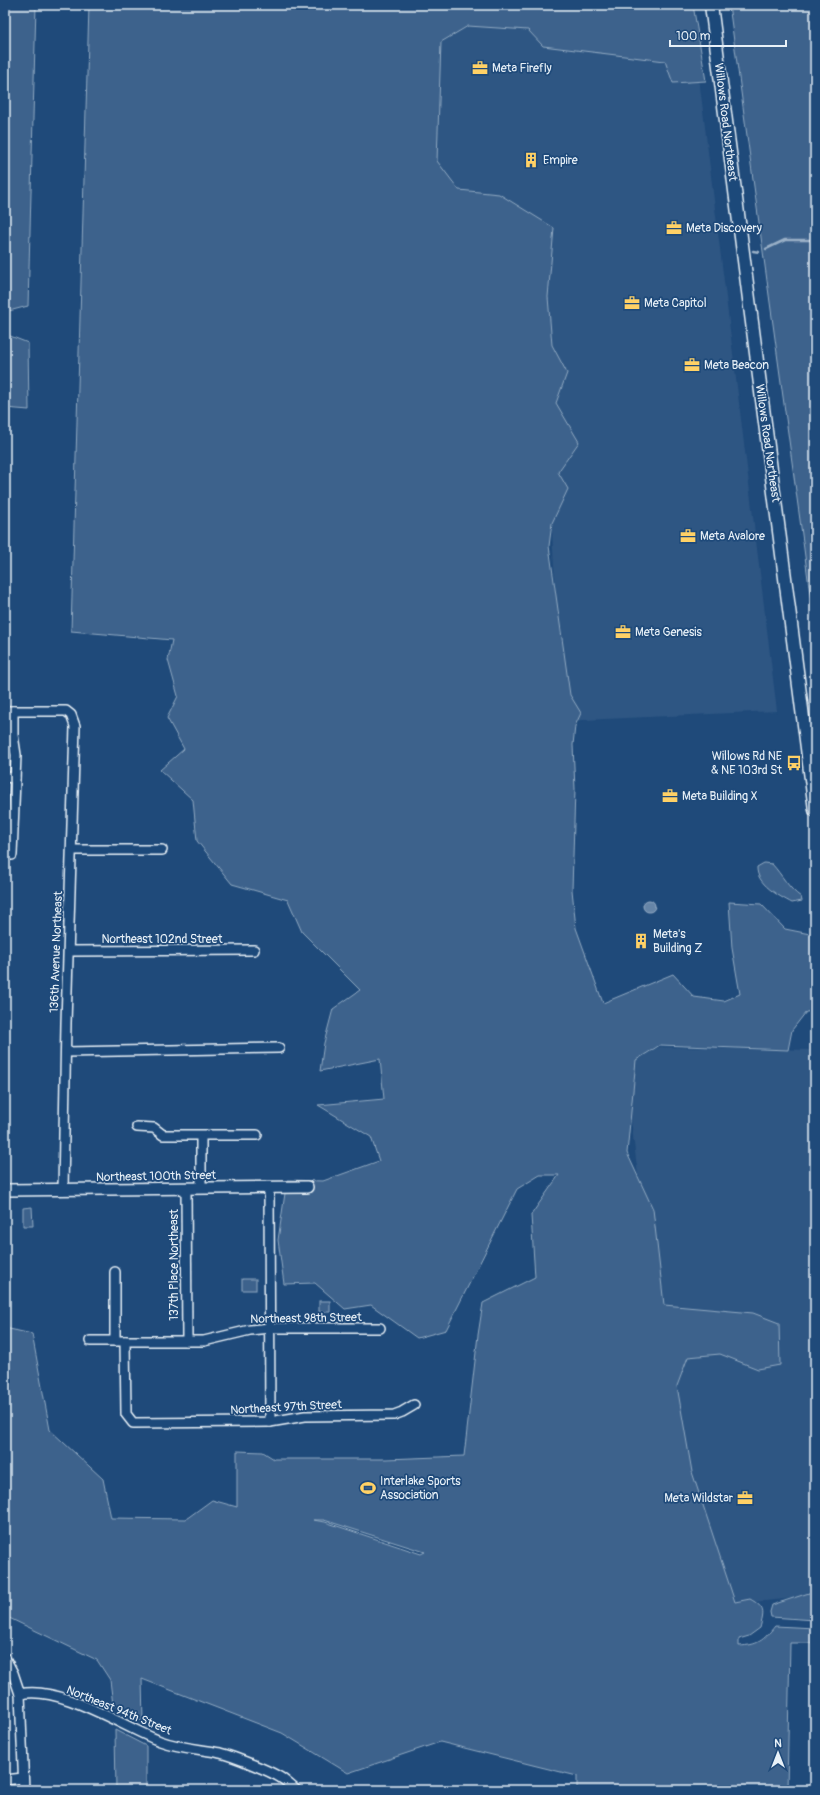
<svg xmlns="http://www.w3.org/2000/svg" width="820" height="1795" font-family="Pangolin,sans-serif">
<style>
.built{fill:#2e5683}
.green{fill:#3c628c;stroke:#92aac2;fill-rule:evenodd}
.water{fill:#6685a7;stroke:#9ab0c7}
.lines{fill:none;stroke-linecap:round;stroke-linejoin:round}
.stream{stroke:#9ab0c7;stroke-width:2.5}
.minor-casing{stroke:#e8f1f8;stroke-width:12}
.tertiary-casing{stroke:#e8f1f8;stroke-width:14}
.secondary-casing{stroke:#e8f1f8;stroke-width:15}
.minor{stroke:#1f4a7a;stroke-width:9}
.tertiary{stroke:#1f4a7a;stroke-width:11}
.secondary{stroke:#1f4a7a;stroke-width:12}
.labels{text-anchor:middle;stroke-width:3.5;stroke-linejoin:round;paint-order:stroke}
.poi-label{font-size:12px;fill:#e8f1f8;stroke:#1f4a7a;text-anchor:start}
.street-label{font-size:12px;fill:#e8f1f8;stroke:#1f4a7a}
</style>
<rect width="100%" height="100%" fill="#1f4a7a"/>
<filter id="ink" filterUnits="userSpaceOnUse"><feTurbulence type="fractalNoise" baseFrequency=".025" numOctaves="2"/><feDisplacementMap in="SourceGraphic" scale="8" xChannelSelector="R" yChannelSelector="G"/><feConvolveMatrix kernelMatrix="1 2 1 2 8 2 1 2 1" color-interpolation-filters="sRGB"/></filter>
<g filter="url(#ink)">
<!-- built -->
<g class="built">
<polygon points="89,5 428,5 694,38 777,711 563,721 535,240 88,121"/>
<polygon points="660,1047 815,1050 815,1596 712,1606 673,1448 627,1089 633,1057"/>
</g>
<!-- green -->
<g class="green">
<polygon points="5,5 36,5 28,306 5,312"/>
<path d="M89 5H693L706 81 673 83 665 61 543 46 528 30 468 26 441 42 437 161 459 190 499 194 554 228 548 297 552 345 567 373 556 403 579 442 558 472 568 489 552 523 549 546 570 695 581 713 575 726 573 745 575 789 572 890 576 928 603 1003 673 974 694 997 724 1001 740 994 732 948 729 902 761 904 785 929 815 935V1011L806 1012 792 1030 788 1050 660 1045 636 1060 627 1153 653 1209 664 1305 753 1313 779 1323 780 1365 758 1369 720 1354 688 1357 677 1386 692 1472 735 1602 750 1599C766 1608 764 1612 760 1628L749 1636 739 1639V1646C758 1645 763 1641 775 1626L815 1628V1643H790L787 1790H577V1776L440 1742 348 1773 282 1733 142 1679 143 1722 113 1705 110 1680 97 1660 5 1616V1328L32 1334 50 1430 103 1479 111 1518 186 1519 212 1500 237 1507V1451L263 1452 274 1459H386L464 1456 478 1335 483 1303 535 1277 531 1215 559 1175H540L517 1189 446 1330 417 1338 371 1305 345 1309 315 1283 284 1284 278 1240 287 1180 323 1181 379 1161 371 1137 318 1105 384 1099 380 1059 320 1071 324 1043 333 1009 360 990 302 932 288 900 232 884 197 841 193 800 160 770 184 749 167 718 178 696 168 660 172 640 71 631ZM313 1520H324L425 1552 421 1554 325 1522Z"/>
<polygon points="729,5 815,5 815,632 804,549"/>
<polygon points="5,334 28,343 29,410 5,408"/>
<path d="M764 863 772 864C782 875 789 889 801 897L802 901 792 903C779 896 756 884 757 867Z"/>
<polygon points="32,1207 33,1226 23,1226 23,1208"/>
<rect x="242" y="1279" width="14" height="11"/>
<rect x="319" y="1301" width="11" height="11"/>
<polygon points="815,1591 815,1620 771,1617 770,1612 772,1605"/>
<polygon points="115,1730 146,1746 146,1790 116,1790"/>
</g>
<!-- water -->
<circle class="water" cx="649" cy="906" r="6"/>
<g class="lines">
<!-- stream -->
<g class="stream">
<polyline points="766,249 785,240 813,240"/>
<polyline points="753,251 759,252"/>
</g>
<defs>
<g id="minor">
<polyline points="5,711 66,711 71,715 75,726 66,1023 63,1190"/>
<polyline points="5,777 15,778"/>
<polyline points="72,850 162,850"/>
<polyline points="5,855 12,855 16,755 13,735 13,711"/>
<polyline points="69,951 254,950"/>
<polyline points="66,1052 279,1048"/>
<polyline points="137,1127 154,1128 163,1135 257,1135"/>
<polyline points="201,1136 201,1188"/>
<polyline points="269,1187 270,1422"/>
<polyline points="186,1189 187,1341"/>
<polyline points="90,1341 204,1341 250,1330 270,1328 380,1328"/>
<polyline points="115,1341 115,1272"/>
<polyline points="125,1341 126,1414 133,1423 270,1422 305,1416 394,1415 402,1412 414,1405"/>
<polyline points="5,1658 13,1673 20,1694 24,1790"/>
<path d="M20 1694C61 1685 121 1726 160 1741 179 1748 200 1749 220 1753 232 1756 274 1772 284 1780 288 1783 292 1787 296 1790"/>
<polyline points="5,1780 23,1778"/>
</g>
<polyline id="tertiary" points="5,1190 307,1187"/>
<path id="secondary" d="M711 5C746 273 782 541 815 810"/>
</defs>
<!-- minor casing -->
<use href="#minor" class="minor-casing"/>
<!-- tertiary casing -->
<use href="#tertiary" class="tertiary-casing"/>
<!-- secondary casing -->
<use href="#secondary" class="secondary-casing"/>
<!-- minor -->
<use href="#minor" class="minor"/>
<!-- tertiary -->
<use href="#tertiary" class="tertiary"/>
<!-- secondary -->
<use href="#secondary" class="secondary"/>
</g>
</g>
<!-- icons -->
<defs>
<symbol id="office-bare" viewBox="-9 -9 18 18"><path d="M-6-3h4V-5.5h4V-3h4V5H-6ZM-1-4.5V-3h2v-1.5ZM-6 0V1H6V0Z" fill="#ffd166" stroke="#1f4a7a" stroke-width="2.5" paint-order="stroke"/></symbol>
<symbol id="building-bare" viewBox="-9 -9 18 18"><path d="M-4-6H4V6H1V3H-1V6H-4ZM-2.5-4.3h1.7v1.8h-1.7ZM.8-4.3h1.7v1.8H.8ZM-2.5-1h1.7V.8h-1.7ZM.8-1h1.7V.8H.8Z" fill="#ffd166" stroke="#1f4a7a" stroke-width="2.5" paint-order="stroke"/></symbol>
<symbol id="bus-bare" viewBox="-9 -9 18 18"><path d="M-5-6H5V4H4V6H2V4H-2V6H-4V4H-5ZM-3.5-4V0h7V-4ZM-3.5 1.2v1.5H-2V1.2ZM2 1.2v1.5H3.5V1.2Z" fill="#ffd166" stroke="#1f4a7a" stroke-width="2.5" paint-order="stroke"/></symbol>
<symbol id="stadium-bare" viewBox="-9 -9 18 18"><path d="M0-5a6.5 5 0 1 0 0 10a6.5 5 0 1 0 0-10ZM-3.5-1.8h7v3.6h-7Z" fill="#ffd166" stroke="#1f4a7a" stroke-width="2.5" paint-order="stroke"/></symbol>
</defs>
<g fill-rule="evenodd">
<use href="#office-bare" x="469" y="57" width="22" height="22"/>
<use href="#building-bare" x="520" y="149" width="22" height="22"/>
<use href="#office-bare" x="663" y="217" width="22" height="22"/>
<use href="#office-bare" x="621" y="292" width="22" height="22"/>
<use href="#office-bare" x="681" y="354" width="22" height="22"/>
<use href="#office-bare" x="677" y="525" width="22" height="22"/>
<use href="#office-bare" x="612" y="621" width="22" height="22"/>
<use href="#bus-bare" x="783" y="752" width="22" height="22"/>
<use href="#office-bare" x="659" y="785" width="22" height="22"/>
<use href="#building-bare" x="630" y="930" width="22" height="22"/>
<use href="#stadium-bare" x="357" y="1477" width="22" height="22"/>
<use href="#office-bare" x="734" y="1487" width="22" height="22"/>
</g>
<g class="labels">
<!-- poi labels -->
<g class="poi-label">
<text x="492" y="72">Meta Firefly</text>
<text x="543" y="164">Empire</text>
<text x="686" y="232">Meta Discovery</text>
<text x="644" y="307">Meta Capitol</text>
<text x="704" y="369">Meta Beacon</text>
<text x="700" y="540">Meta Avalore</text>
<text x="635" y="636">Meta Genesis</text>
<text x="782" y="760" text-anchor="end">Willows Rd NE<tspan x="782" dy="14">&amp; NE 103rd St</tspan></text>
<text x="682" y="800">Meta Building X</text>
<text x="653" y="938">Meta's<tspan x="653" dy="14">Building Z</tspan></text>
<text x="380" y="1485">Interlake Sports<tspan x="380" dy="14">Association</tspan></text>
<text x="733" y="1502" text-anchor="end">Meta Wildstar</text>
</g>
<!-- street labels -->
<g class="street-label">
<text transform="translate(726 122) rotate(83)" y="4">Willows Road Northeast</text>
<text transform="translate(768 443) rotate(82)" y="4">Willows Road Northeast</text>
<text x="162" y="943">Northeast 102nd Street</text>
<text transform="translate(56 952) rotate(-88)" y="4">136th Avenue Northeast</text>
<text transform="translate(156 1176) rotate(-1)" y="4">Northeast 100th Street</text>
<text transform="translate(174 1265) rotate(-90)" y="4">137th Place Northeast</text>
<text transform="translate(306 1318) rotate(-1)" y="4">Northeast 98th Street</text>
<text transform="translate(286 1407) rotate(-3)" y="4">Northeast 97th Street</text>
<text transform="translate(119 1710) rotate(22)" y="4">Northeast 94th Street</text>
</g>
</g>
<!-- margin -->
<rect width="820" height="1795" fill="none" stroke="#1f4a7a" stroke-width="20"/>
<rect x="10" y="10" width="800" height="1775" fill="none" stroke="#e8f1f8" stroke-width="1.5" filter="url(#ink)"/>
<!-- north arrow -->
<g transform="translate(778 1753)" stroke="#1f4a7a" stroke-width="3" paint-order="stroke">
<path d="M0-3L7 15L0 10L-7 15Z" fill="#e8f1f8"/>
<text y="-6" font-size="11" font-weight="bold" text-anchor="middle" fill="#e8f1f8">N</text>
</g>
<!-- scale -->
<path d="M670 40v6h116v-6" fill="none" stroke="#e8f1f8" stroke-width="2"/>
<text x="676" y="40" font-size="12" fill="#e8f1f8" stroke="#1f4a7a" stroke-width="3" paint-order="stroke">100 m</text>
</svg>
